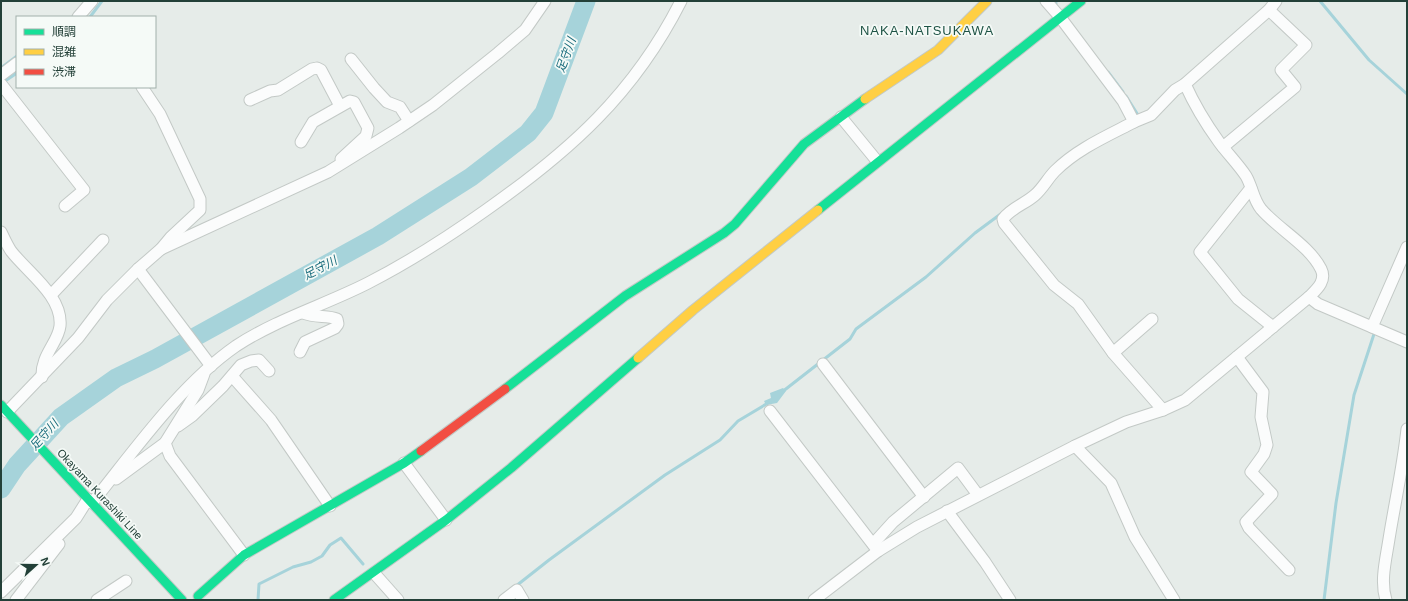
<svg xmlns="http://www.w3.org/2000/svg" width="1408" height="601" font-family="Arial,'Noto Sans JP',sans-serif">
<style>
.water{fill:#a6d3da}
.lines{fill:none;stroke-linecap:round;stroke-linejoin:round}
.stream{stroke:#a6d3da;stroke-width:3}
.river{stroke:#a6d3da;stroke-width:19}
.street-casing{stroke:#c3c9c6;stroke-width:13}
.fast-casing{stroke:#c2c9c6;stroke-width:11}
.slow-casing{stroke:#c2c9c6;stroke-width:11}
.jam-casing{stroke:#c2c9c6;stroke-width:11}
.street{stroke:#fbfcfc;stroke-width:11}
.fast{stroke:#16e098;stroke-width:9}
.slow{stroke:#ffcf43;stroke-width:9}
.jam{stroke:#f24e42;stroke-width:9}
.labels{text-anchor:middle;stroke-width:3.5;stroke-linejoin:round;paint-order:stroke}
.street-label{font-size:11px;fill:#234038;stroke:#f5faf7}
.water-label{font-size:12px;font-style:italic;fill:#1b6d7d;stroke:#f5faf7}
.quarter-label{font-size:13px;letter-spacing:1px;fill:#1e5345;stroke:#f5faf7}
</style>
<rect width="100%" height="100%" fill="#e6ece9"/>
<!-- water -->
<polygon class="water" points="783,388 786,391 777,403 766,405 764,401 771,398 770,393"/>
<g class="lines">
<!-- stream -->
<g class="stream">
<polyline points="1054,1 1056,3"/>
<polyline points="1320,1 1369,60 1407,94"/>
<polyline points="90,17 102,1"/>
<polyline points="1,68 17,56"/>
<polyline points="1108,72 1123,92"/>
<polyline points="2,83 17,73"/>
<polyline points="1126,96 1138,115 1136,116"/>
<polyline points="782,392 850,339 856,329 926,277 975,233 1002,213"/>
<polyline points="516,586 549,560 665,475 720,440 738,421 768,403"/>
<polyline points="258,600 259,584 293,567 311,562 322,556 330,545 341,538 363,564"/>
<polyline points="1324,600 1336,503 1354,395 1375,331"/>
</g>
<!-- river -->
<polyline class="river" points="1,489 17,465 61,417 116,378 155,359 378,236 471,177 528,133 544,113 586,1"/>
<defs>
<g id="street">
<polyline points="1046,1 1060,17 1123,101 1134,122 1151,115 1175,90 1185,84 1269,10 1276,1"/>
<polyline points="78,17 92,1"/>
<polyline points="351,59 374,88 387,102 400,107 409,121"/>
<polyline points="1,75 17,63"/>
<polyline points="1,84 84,190 65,206"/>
<polyline points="250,100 270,91 278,90 312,69 317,68 321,70 340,106"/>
<polyline points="841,117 877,161"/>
<path d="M1134 122C1107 136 1077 149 1055 171 1048 178 1043 188 1035 195 1025 204 1011 208 1003 219L1004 223 1054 285 1078 304 1113 353 1163 410"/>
<polyline points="301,142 313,122 350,101 354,102 368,128 366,136 341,159"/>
<polyline points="1223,147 1295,87 1281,70 1306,45 1269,10"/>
<polyline points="1251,188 1200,252 1238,299 1273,327"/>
<path d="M1 232C4 238 7 245 11 251 27 272 63 296 60 326 58 343 41 355 42 377"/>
<polyline points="161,249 328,172 399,128 433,105 498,53 525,30 545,1"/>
<polyline points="138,269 211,366"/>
<polyline points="51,295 103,240"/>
<polyline points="1309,297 1318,304 1407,342"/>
<polyline points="1372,327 1407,247"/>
<path d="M300 352 305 342 335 328 338 324 337 319C327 315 316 318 303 313"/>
<polyline points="1113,353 1152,319"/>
<polyline points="1237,357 1263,392 1261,417 1267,445 1264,454 1251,472 1272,494 1246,522 1249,528 1289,570"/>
<polyline points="823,364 924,497"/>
<polyline points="232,376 271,420 330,506"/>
<polyline points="770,411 878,551"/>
<polyline points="7,412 78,338 107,300 138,269 161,249 171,237 200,210 200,199 160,114 142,87"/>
<polyline points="178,426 192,416 223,386 241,365 251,361 259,360 269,371"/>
<polyline points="165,443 170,456 244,555"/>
<polyline points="1075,446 1111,483 1135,537 1174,600"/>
<polyline points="404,463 446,520"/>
<polyline points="116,479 165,443 198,390 204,374"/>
<path d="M92 503C134 451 180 385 236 346 277 319 325 305 368 283 409 262 448 237 486 210 570 151 634 94 681 1"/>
<polyline points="947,511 985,562 1010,600"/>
<polyline points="873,544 893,522 958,468 978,495"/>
<polyline points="374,573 398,600"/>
<polyline points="1,592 76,518 88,499"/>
<polyline points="16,600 59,544"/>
<polyline points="97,600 126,581"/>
<polyline points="504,600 517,590 523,600"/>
<path d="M814 600 878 551 917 527 1075 446 1126 422 1163 410 1185 400 1309 297C1316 290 1327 281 1321 269 1309 245 1278 229 1261 209 1253 199 1252 186 1246 176 1238 164 1227 153 1219 142 1206 124 1194 104 1185 84"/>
<path d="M1386 600C1380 581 1386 559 1389 539 1395 502 1403 466 1407 429"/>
</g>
<g id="fast">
<polyline points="818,210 1081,1"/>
<polyline points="505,389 625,296 724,233 735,224 804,144 865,99"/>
<polyline points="1,405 182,600"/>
<polyline points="198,596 244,555 404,463 421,451"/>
<polyline points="334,600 446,520 511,468 638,358"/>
</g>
<g id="slow">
<polyline points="865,99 938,50 987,1"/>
<polyline points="638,358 693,310 818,210"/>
</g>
<polyline id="jam" points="421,451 505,389"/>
</defs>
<!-- street casing -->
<use href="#street" class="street-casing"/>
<!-- fast casing -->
<use href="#fast" class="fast-casing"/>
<!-- slow casing -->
<use href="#slow" class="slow-casing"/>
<!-- jam casing -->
<use href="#jam" class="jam-casing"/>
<!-- street -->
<use href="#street" class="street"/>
<!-- fast -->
<use href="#fast" class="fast"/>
<!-- slow -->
<use href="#slow" class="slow"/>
<!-- jam -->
<use href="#jam" class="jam"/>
</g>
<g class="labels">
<!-- street labels -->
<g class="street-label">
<text transform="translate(100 494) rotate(47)" y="4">Okayama Kurashiki Line</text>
</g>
<!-- water labels -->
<g class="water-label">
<text transform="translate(566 55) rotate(-70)" y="4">足守川</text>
<text transform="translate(320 268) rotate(-28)" y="4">足守川</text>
<text transform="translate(44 435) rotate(-48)" y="4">足守川</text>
</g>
<!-- quarter labels -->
<g class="quarter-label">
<text x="927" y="35">NAKA-NATSUKAWA</text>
</g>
</g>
<!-- border -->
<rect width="1408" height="601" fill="none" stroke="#234038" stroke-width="4"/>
<!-- legend -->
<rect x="16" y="16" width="140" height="72" fill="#f5faf7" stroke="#a1b0ab"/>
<rect x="24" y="29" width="20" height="6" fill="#16e098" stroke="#a1b0ab"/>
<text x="52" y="36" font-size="12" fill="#234038">順調</text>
<rect x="24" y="49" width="20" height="6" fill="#ffcf43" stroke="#a1b0ab"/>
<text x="52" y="56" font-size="12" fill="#234038">混雑</text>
<rect x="24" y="69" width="20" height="6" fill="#f24e42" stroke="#a1b0ab"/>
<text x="52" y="76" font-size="12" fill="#234038">渋滞</text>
<!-- north arrow -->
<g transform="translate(36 565) rotate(69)" stroke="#f5faf7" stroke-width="3" paint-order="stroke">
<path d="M0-3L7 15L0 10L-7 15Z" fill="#234038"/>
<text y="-6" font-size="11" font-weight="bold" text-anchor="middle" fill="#234038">N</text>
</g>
</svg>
